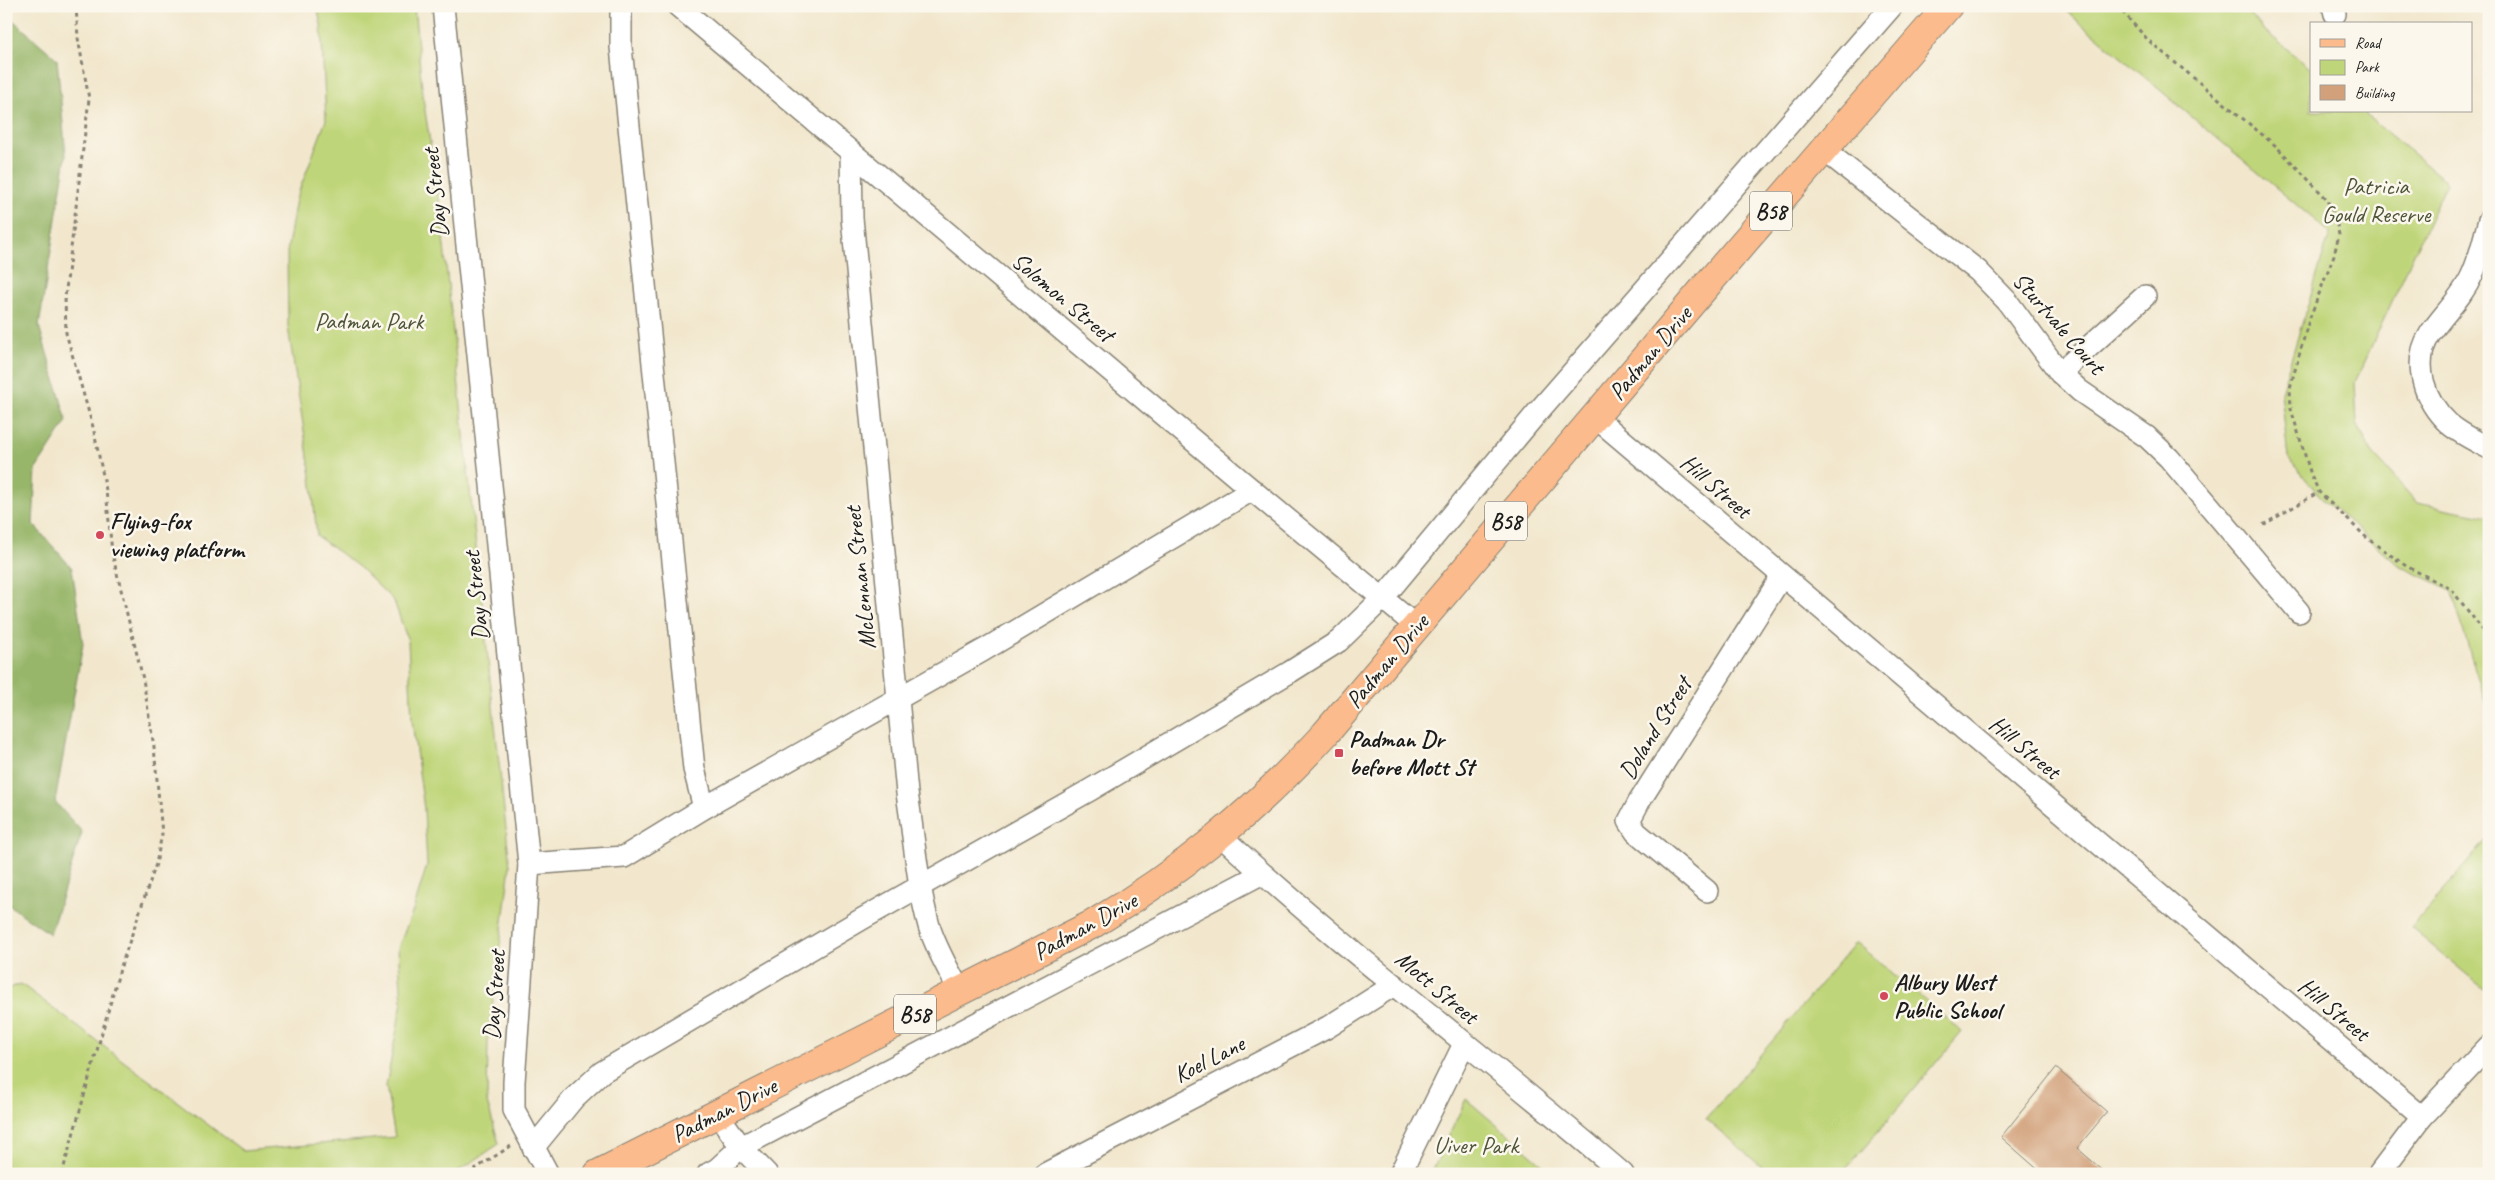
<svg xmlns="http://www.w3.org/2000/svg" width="2495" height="1180" font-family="Caveat,sans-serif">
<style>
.green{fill:#bfd579;stroke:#6e784a}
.forest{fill:#97b669;stroke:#5a6942}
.building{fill:#d2a17b}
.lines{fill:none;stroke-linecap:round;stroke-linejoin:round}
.minor-casing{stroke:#878274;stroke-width:24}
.major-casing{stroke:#878274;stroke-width:30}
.path{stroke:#878274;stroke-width:3;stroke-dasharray:4 4;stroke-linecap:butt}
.minor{stroke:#fff;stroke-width:21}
.major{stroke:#fbbb8c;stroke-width:28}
.poi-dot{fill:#d1495b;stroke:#fbf7ec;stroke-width:2}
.labels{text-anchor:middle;stroke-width:5;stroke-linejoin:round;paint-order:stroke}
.shield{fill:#fbf7ec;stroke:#5f5e5a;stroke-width:1}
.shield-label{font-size:22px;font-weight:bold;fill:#1c1c1c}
.park-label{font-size:24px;fill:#4d5438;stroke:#fbf7ec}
.street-label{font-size:24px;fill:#1c1c1c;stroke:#fbf7ec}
.poi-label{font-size:24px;font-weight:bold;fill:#1c1c1c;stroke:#fbf7ec;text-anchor:start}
</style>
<rect width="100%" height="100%" fill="#fbf7ec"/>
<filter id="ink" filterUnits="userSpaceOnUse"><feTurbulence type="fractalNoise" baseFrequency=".02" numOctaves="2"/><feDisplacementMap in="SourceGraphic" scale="10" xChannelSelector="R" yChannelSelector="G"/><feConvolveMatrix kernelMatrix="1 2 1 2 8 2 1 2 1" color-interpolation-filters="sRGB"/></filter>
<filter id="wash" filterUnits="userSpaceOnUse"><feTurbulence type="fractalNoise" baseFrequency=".0096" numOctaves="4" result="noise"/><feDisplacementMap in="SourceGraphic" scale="20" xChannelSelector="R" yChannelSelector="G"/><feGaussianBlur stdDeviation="1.12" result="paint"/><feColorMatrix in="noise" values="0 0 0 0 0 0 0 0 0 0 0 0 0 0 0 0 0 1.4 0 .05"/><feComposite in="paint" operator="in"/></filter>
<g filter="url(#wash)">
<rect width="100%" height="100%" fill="#f2e7cd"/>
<!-- green -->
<g class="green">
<polygon points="317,6 414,6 423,98 439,199 510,866 488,1040 487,1102 499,1144 454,1174 6,1174 6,989 21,984 243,1151 395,1137 386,1086 402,1002 398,948 414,908 427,865 424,809 412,721 408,641 394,601 359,567 317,536 311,476 288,327 287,252 296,199 326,120 321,24"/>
<polygon points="2060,6 2244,6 2263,29 2311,69 2311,111 2361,111 2447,182 2355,382 2357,424 2371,451 2417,503 2489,517 2489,715 2451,590 2398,565 2320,496 2288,458 2281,392 2330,233"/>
<polygon points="2489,837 2489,993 2411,928"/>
<polygon points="1856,942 1962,1032 1842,1174 1770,1174 1706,1119"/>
<polygon points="1466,1099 1554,1174 1431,1174"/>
</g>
<!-- forest -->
<polygon class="forest" points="6,14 57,59 66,156 39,326 67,421 36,469 33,524 72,568 83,644 55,802 82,832 50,934 6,903"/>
<g id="blocks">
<!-- building -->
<polygon class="building" points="2056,1068 2107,1112 2077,1148 2107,1174 2043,1174 2001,1137"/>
</g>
</g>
<g filter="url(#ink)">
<use href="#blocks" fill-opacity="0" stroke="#878274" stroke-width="1"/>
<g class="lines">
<defs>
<g id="minor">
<polyline points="443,6 529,864 514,1082 514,1110 548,1174"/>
<polyline points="621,6 621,47 694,769 704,808"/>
<polyline points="678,6 1252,490 1416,626"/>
<polyline points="2333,6 2335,14"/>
<polyline points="1824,150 1978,271 2007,301 2060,373 2080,391 2147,437 2169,458 2299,612"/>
<path d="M851 152 852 218 907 793C914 837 917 883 929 926 936 949 949 970 960 992"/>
<path d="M2489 220C2484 238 2480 258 2472 275 2462 298 2443 314 2430 334 2411 364 2425 402 2449 424 2461 434 2475 441 2489 448"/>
<polyline points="2060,373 2145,296"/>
<polyline points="1595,417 2422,1117"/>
<path d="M1221 836C1350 955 1490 1060 1623 1174"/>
<polyline points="529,864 624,857 704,808 984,650 1252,490"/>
<polyline points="1707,891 1636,832 1629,821 1639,802 1782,576"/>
<polyline points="717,1113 741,1147 767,1174"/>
<polyline points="533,1148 574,1098 602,1072 862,919 1090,790 1290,672 1339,641 1383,598 1536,414 1892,6"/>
<polyline points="708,1174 717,1169 741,1147 1261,874"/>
<polyline points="1045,1174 1328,1027 1394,985"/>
<polyline points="1400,1174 1464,1044"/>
<polyline points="2379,1174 2422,1117 2489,1046"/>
</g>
<path id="major" d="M598 1174 1093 924C1182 871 1255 811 1325 734L1706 286 1948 6"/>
</defs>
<!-- minor casing -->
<use href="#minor" class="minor-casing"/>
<!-- major casing -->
<use href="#major" class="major-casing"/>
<!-- path -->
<g class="path">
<polyline points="2117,6 2149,41 2276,146 2325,197 2335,215 2339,235 2334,255 2309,320 2290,388 2291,409 2311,475 2319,492 2368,539 2406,566 2451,589 2489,638"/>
<polyline points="2263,525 2319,492"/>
<polyline points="62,1174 120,969 156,864 162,834 154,747 143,679 112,553 106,490 93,427 66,333 65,298 89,99 78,38 76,6"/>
<polyline points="467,1174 511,1146"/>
</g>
<!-- minor -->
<use href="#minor" class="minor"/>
<!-- major -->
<use href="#major" class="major"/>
</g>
</g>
<!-- markers -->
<g class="poi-dot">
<circle cx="100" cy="535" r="5"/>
<rect x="1334" y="748" width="10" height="10" rx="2.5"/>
<circle cx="1884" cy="996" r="5"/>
</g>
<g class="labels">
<!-- shield labels -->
<g class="shield">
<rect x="1750" y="191.5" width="42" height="39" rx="4"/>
<rect x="1485" y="501.5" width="42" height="39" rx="4"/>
<rect x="894" y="994.5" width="42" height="39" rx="4"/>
</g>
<g class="shield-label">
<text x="1771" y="219">B58</text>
<text x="1506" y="529">B58</text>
<text x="915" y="1022">B58</text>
</g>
<!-- park labels -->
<g class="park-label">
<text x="2376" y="194">Patricia<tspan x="2376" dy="28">Gould Reserve</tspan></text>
<text x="369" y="329">Padman Park</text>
<text x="1476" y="1153">Uiver Park</text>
</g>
<!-- street labels -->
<g class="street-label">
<text transform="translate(435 193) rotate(-96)" y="8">Day Street</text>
<text transform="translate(1063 297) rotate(40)" y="8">Solomon Street</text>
<text transform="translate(2059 323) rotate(49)" y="8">Sturtvale Court</text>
<text transform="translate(1650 353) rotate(-50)" y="8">Padman Drive</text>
<text transform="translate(1716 486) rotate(41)" y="8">Hill Street</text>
<text transform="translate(860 578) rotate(-96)" y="8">McLennan Street</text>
<text transform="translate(476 596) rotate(-96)" y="8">Day Street</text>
<text transform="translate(1387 661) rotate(-50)" y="8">Padman Drive</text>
<text transform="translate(1655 728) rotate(-58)" y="8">Doland Street</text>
<text transform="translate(2025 747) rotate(40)" y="8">Hill Street</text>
<text transform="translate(1085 926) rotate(-29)" y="8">Padman Drive</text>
<text transform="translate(1437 987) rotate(40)" y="8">Mott Street</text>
<text transform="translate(494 995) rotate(-86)" y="8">Day Street</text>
<text transform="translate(2334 1009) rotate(40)" y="8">Hill Street</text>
<text transform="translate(1209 1059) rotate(-27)" y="8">Koel Lane</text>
<text transform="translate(724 1110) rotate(-27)" y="8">Padman Drive</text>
</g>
<!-- poi labels -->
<g class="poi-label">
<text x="110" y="529">Flying-fox<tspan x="110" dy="28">viewing platform</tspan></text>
<text x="1349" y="747">Padman Dr<tspan x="1349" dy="28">before Mott St</tspan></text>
<text x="1894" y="990">Albury West<tspan x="1894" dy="28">Public School</tspan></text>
</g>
</g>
<!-- margin -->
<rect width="2495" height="1180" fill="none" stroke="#fbf7ec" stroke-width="25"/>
<!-- legend -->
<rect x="2310" y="22" width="162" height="90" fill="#fbf7ec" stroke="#a29f99"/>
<rect x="2320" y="39" width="25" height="8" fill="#fbbb8c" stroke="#a29f99"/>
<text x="2355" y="48" font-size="15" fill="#1c1c1c">Road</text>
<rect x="2320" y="60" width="25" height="15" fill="#bfd579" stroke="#a29f99"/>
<text x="2355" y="72" font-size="15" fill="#1c1c1c">Park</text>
<rect x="2320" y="85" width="25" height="15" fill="#d2a17b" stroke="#a29f99"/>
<text x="2355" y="98" font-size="15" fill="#1c1c1c">Building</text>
</svg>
